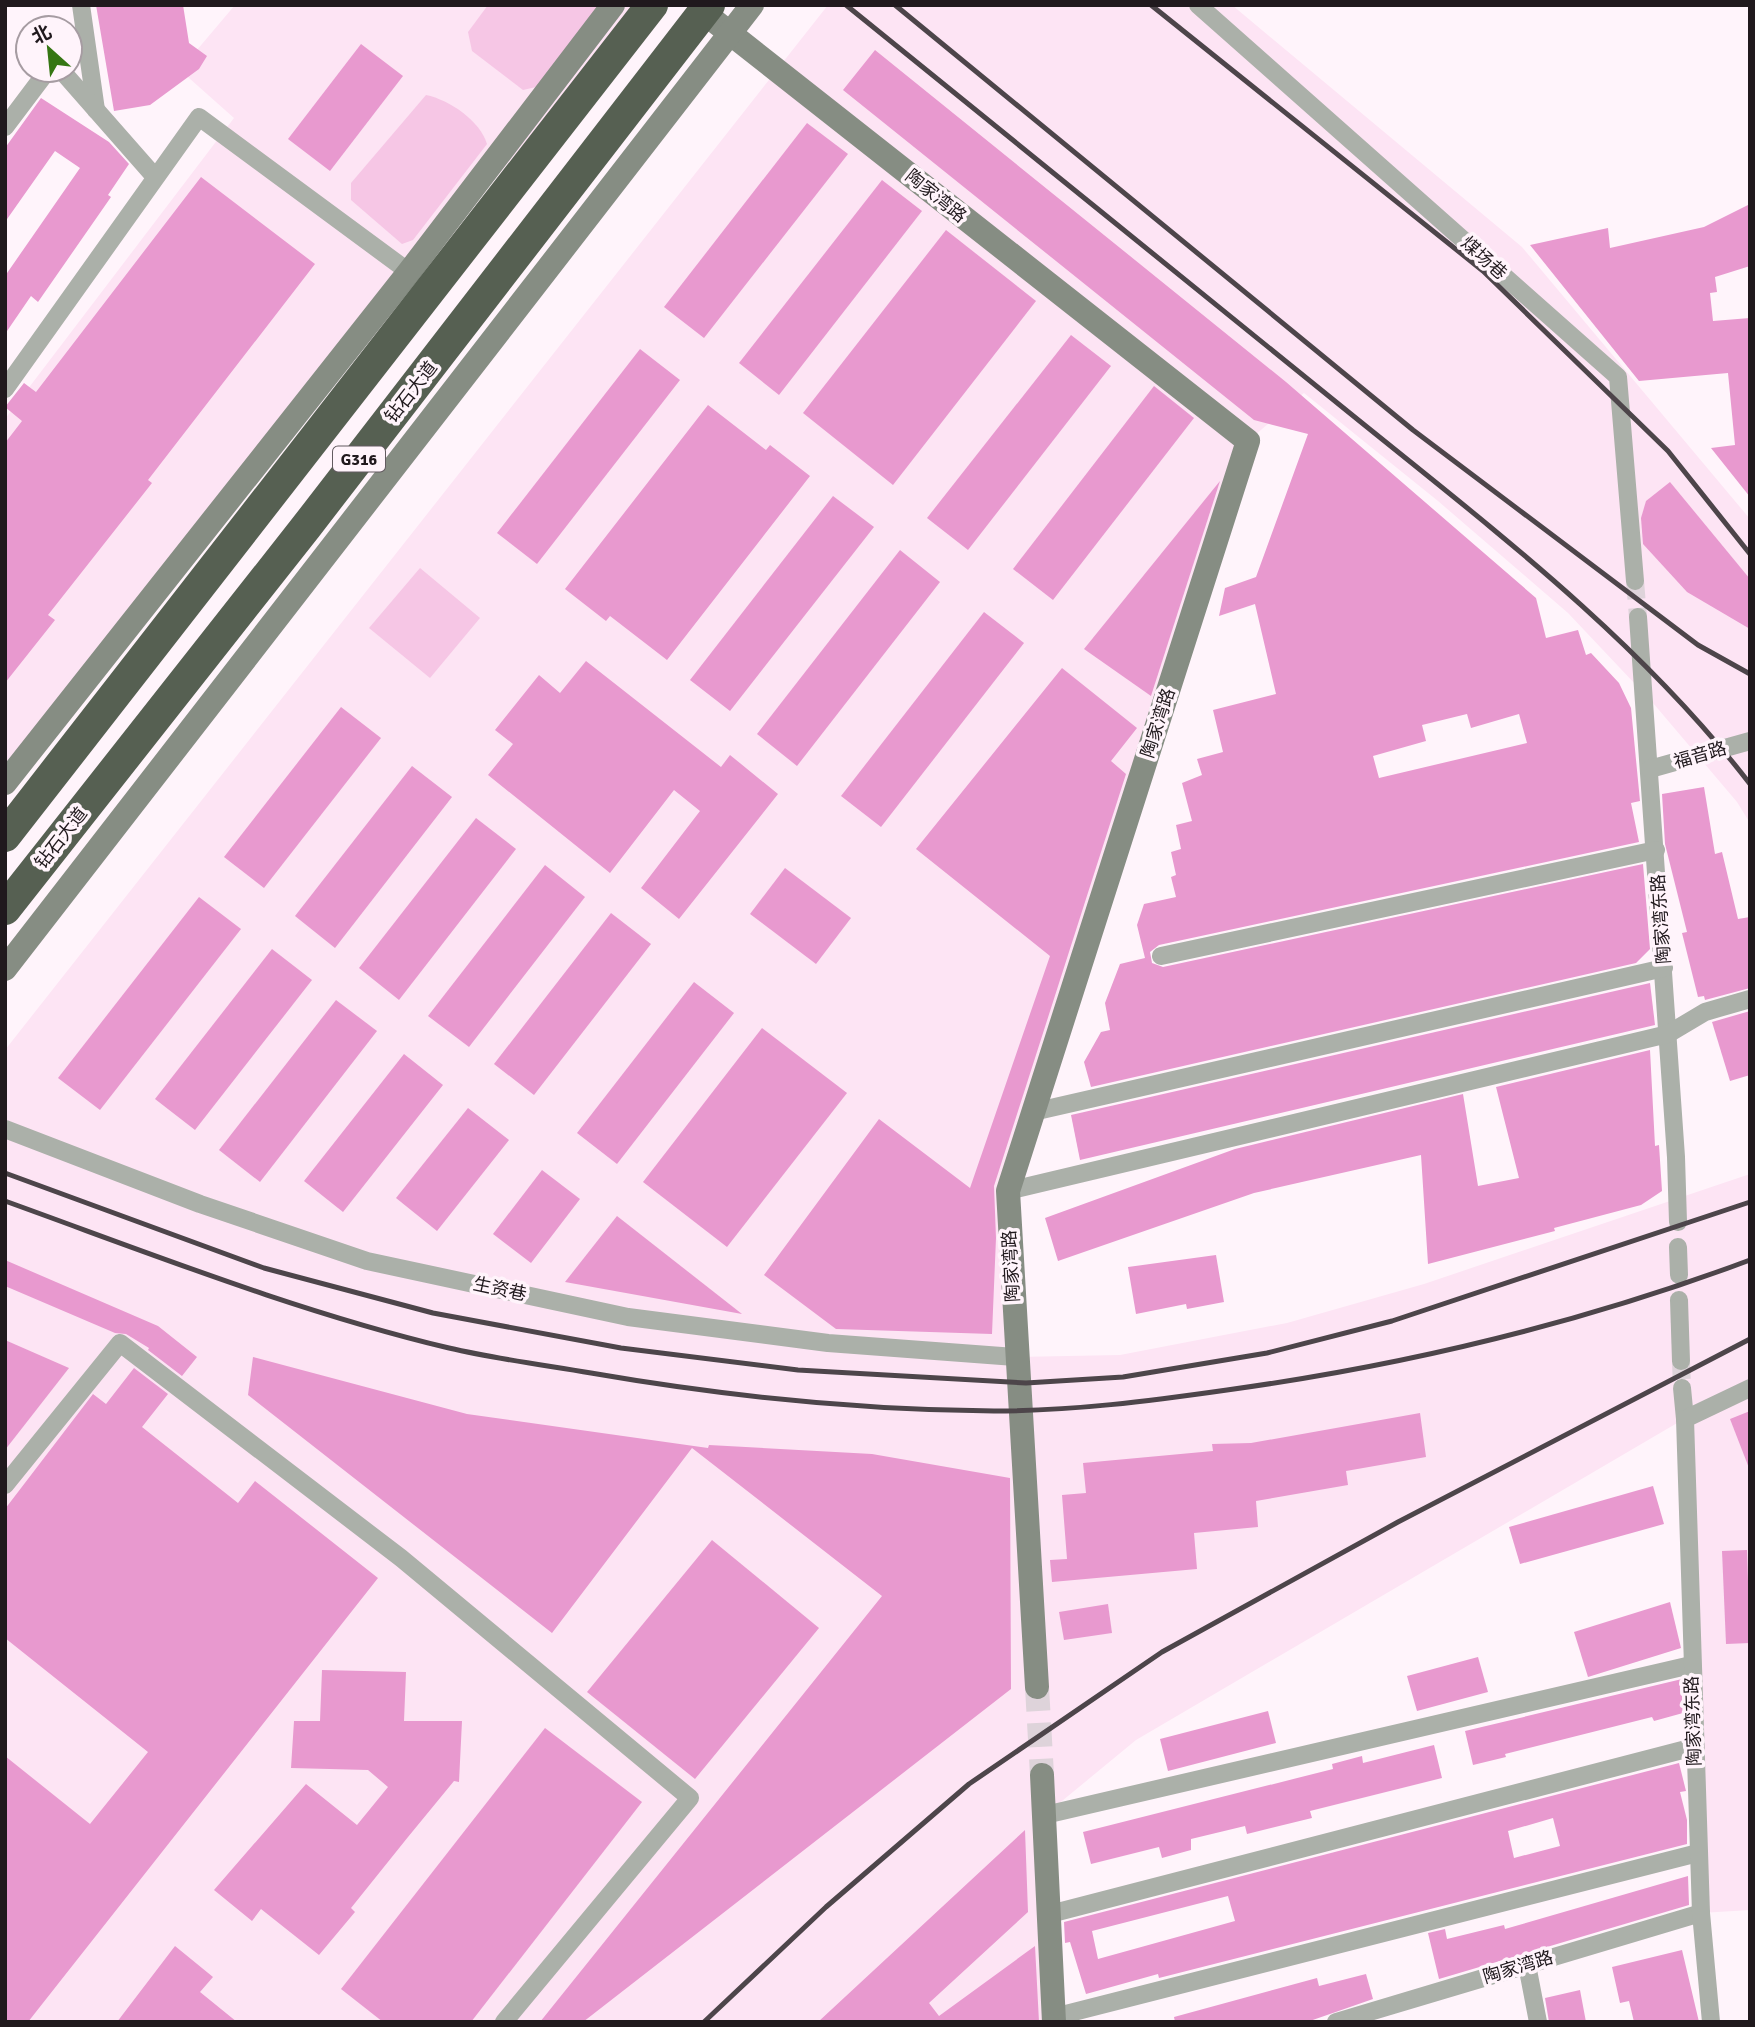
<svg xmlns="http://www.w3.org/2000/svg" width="1755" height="2027" font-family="Signika,'Noto Sans SC',sans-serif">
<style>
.built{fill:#fde4f4}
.green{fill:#f6c6e5}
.building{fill:#e899cf;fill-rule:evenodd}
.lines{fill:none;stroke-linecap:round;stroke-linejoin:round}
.street-tunnel{stroke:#ded3da;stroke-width:18;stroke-dasharray:18 9;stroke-linecap:butt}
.secondary-tunnel{stroke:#ded3da;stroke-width:24;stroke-dasharray:24 12;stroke-linecap:butt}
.street{stroke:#abb0a9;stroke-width:18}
.secondary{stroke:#868d83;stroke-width:24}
.highway{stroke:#566052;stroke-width:32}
.rail{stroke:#4d454a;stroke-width:5}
.labels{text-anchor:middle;stroke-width:7;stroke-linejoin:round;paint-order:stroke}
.shield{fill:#fff4fb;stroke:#635b60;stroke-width:2}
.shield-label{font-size:16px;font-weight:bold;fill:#20191d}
.street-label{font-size:18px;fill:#20191d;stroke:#fff4fb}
</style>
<rect width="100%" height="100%" fill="#fff4fb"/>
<!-- built -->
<g class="built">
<polygon points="235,5 638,5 5,775 5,419 234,118 180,70"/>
<polygon points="828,5 1232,5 1522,247 1750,519 1750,823 1737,802 1653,703 1568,613 1438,501 1304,393 1248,441 1008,1191 1016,1357 1120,1355 1287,1323 1424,1284 1750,1174 1750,1910 1701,1913 1684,1419 1136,1740 1045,1815 1055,2022 5,2022 5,1050"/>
</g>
<!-- green -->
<g class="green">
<polygon points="488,5 600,5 536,87 523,90 472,51 468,32"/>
<path d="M426 95C450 100 480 121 487 144L413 240 402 244 351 200V183Z"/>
<polygon points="420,568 480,618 430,678 369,628"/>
</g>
<!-- building -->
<g class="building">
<polygon points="96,5 183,5 189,43 207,56 199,69 150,105 114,111"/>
<polygon points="361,44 403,76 330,171 288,139"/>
<path d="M875 50 1286 382 1536 598 1546 638 1578 630 1586 655 1591 653 1619 683 1631 708 1640 801 1631 803 1639 842 1159 945 1150 952 1152 963 1163 967 1643 864 1650 949 1636 963 1091 1087 1084 1062 1101 1032 1110 1030 1105 1003 1120 964 1145 958 1137 925 1144 904 1176 897 1171 877 1176 875 1171 852 1181 849 1176 825 1192 821 1182 783 1202 775 1197 759 1223 752 1213 710 1276 694 1255 604 1219 616 1225 588 1256 577 1308 434 1254 420 843 90ZM1467 714 1471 728 1519 714 1527 743 1379 778 1373 756 1426 741 1422 725Z"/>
<polygon points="41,98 109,142 129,164 108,195 111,197 38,302 31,296 5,334 5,276 80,168 55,151 5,222 5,148"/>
<polygon points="807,123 848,154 704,338 664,307"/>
<polygon points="201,177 315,264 148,480 152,483 48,615 55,620 5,683 5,443 22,421 5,407 24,383 36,392"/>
<polygon points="882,180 922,211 779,395 739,363"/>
<polygon points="1750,204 1750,266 1715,277 1717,292 1710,293 1713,321 1750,318 1750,497 1711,448 1735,445 1728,373 1639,381 1530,245 1608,228 1610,248 1704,227"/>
<polygon points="946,230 1036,301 893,485 803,413"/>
<polygon points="1071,335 1111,366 968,550 927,518"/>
<polygon points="640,349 680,380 537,564 497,533"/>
<polygon points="1154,386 1194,418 1053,600 1013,569"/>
<polygon points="708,405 766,450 770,445 810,476 667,660 610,616 606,621 565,589"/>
<polygon points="1220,481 1151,696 1084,649"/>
<polygon points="1670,482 1750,579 1750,629 1687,592 1643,544 1641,518 1646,501"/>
<polygon points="833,496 874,527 730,711 690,680"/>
<polygon points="900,550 940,582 797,766 757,734"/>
<polygon points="984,612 1024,643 881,827 841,796"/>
<polygon points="586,661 721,767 730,755 778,794 679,919 641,888 700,811 674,790 610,873 488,775 513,744 495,730 539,675 560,693"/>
<polygon points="1062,668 1137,728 1111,761 1126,774 994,1186 996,1238 992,1334 836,1329 764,1275 879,1119 970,1188 1050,956 916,849"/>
<polygon points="341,707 381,738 264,888 224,857"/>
<polygon points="412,766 452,797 335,948 295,916"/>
<polygon points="1704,787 1715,854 1722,852 1738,919 1750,917 1750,988 1705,1000 1704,996 1698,997 1682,933 1687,932 1665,844 1662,794"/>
<polygon points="476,818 516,849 399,1000 359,968"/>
<polygon points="545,865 585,897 469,1047 428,1016"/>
<polygon points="785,868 851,918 816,964 750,914"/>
<polygon points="199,897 241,929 100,1110 58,1078"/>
<polygon points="611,913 651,944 534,1095 494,1064"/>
<polygon points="272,949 312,980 195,1130 155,1099"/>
<polygon points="694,982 734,1013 617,1164 577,1133"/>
<polygon points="1650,983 1655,1025 1080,1160 1071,1115"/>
<polygon points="336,1000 377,1031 260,1182 219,1150"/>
<polygon points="1750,1011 1750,1075 1730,1081 1712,1022"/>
<polygon points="762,1028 847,1093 727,1247 643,1182"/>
<polygon points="1650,1050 1655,1146 1659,1145 1662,1191 1641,1205 1554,1228 1555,1231 1428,1264 1421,1155 1254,1193 1058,1261 1045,1218 1235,1149 1463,1094 1478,1186 1519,1178 1496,1087"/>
<polygon points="404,1054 443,1085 343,1212 304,1181"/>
<polygon points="468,1108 509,1140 437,1231 396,1198"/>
<polygon points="542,1170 580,1199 531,1263 493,1234"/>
<polygon points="617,1216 742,1314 565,1282"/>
<polygon points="1216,1255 1224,1302 1187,1309 1186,1304 1136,1314 1128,1267"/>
<polygon points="5,1260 158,1326 197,1357 182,1376 148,1350 149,1348 126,1334 115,1333 5,1286"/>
<polygon points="5,1340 69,1368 5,1450"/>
<polygon points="253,1357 467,1414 708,1448 709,1445 872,1454 1010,1478 1011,1689 583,2022 540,2022 882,1596 692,1448 552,1633 248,1395"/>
<polygon points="134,1368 168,1394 142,1427 238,1503 255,1481 378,1578 28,2022 5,2022 5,1756 90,1824 148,1752 5,1638 5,1509 93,1394 106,1404"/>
<polygon points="1750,1411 1750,1467 1749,1468 1730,1419"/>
<polygon points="1420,1413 1426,1457 1346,1471 1348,1485 1256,1501 1258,1527 1194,1533 1197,1569 1052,1582 1050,1560 1067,1559 1062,1495 1086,1493 1083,1463 1213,1451 1212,1444 1251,1443"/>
<polygon points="1653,1486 1664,1524 1520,1564 1509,1527"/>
<polygon points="712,1540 819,1628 695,1779 587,1692"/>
<polygon points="1747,1550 1750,1643 1726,1644 1722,1551"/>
<polygon points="1670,1602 1681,1648 1588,1677 1574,1632"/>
<polygon points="1108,1604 1112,1633 1064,1640 1059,1612"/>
<polygon points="1478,1657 1488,1692 1417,1711 1407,1676"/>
<polygon points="322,1670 406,1672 404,1721 462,1721 459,1782 454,1781 408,1837 351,1908 355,1912 319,1955 261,1909 252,1921 214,1890 306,1784 357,1825 388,1787 368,1770 291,1768 294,1721 320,1721"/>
<polygon points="1682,1679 1683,1713 1654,1721 1652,1717 1505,1754 1506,1757 1473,1765 1465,1731"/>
<polygon points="1268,1711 1276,1743 1168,1771 1160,1739"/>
<polygon points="545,1728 642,1802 471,2022 383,2022 341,1989"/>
<polygon points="1434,1745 1442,1778 1310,1811 1312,1818 1247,1834 1245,1826 1191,1839 1191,1850 1162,1858 1159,1847 1091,1864 1083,1832 1333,1769 1332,1764 1362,1756 1363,1763"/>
<path d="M1679 1763 1686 1791 1680 1792 1687 1820V1844L1159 1978 1158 1974 1086 1994 1070 1942 1065 1943 1064 1922ZM1553 1818 1560 1846 1514 1858 1508 1831ZM1228 1896 1235 1921 1098 1959 1092 1931Z"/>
<polygon points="1025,1830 1028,1912 929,2003 939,2016 1035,1946 1039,2022 818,2022"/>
<polygon points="1688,1876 1689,1905 1439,1979 1428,1933 1445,1929 1447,1939 1504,1925 1505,1929"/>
<polygon points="175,1946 213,1977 200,1992 237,2022 117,2022"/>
<polygon points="1682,1950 1699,2022 1634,2022 1629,2001 1620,2003 1612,1967"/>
<polygon points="1366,1974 1373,1999 1307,2022 1175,2022 1174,2017 1317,1978 1319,1986"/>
<polygon points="1580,1990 1586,2022 1549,2022 1545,1998"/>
</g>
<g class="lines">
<!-- street-tunnel -->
<g class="street-tunnel">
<polyline points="1635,581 1638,617"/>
<polyline points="1681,1361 1682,1388"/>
</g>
<!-- secondary-tunnel -->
<polyline class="secondary-tunnel" points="1037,1687 1042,1775"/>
<!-- street -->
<g class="street">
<polyline points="81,5 96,110"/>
<polyline points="1198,5 1618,377 1635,581"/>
<polyline points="61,70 155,177"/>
<polyline points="5,127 48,70"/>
<polyline points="5,389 199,117 409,272"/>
<polyline points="1638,617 1676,1157 1678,1222"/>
<polyline points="1650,769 1750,741"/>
<polyline points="1161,956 1656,850"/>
<polyline points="1033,1112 1664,968"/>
<polyline points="5,1129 200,1204 367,1261 628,1317 828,1343 1015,1357"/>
<polyline points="1008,1191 1668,1034 1705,1012 1750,999"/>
<polyline points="1678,1247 1679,1275"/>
<polyline points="1679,1300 1681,1361"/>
<polyline points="1682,1388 1685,1419"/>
<polyline points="5,1485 120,1343 401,1558 690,1798 504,2022"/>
<polyline points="1045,1815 1691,1665"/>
<polyline points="1050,1914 1694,1747"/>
<polyline points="1527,1965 1538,2022"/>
<polyline points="1054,2017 1698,1853"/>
<polyline points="1336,2022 1701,1913"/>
<polyline points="1711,2022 1701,1913 1685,1419 1750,1388"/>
</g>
<!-- secondary -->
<g class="secondary">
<polyline points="703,12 1248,441 1008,1191 1037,1687"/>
<polyline points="5,783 409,272 613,5"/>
<polyline points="5,969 752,5"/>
<polyline points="1042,1775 1054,2022"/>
</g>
<!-- highway -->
<g class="highway">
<polyline points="5,836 652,5"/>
<polyline points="5,909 306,527 709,5"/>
</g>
<!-- rail -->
<g class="rail">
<path d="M846 5C1011 139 1176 272 1341 406 1484 522 1637 637 1750 784"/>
<polyline points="895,5 1413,430 1698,645 1750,674"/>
<polyline points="1151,5 1483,271 1668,451 1750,554"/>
<polyline points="5,1173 264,1268 433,1313 621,1348 798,1370 1026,1383 1123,1377 1267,1353 1392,1321 1750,1202"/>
<path d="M5 1201C152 1254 298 1312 449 1348 496 1359 544 1365 591 1373 724 1396 859 1410 994 1411 1072 1411 1150 1401 1227 1390 1408 1365 1579 1324 1750 1260"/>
<polyline points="704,2022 826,1907 969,1784 1162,1652 1398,1522 1750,1339"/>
</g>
</g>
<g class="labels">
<!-- shield labels -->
<rect class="shield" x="333" y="446.5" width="52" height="25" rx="5"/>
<g class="shield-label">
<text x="359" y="465">G316</text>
</g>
<!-- street labels -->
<g class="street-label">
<text transform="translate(936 196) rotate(39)" y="6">陶家湾路</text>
<text transform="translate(1484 258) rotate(42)" y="6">煤场巷</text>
<text transform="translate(411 392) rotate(-52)" y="6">钻石大道</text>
<text transform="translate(1158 723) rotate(-72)" y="6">陶家湾路</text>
<text transform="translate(1700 755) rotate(-16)" y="6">福音路</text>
<text transform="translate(61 838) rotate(-52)" y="6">钻石大道</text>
<text transform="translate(1661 919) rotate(-94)" y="6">陶家湾东路</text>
<text transform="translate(1011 1266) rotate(-93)" y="6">陶家湾路</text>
<text transform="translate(500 1289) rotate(12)" y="6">生资巷</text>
<text transform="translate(1693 1721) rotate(-92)" y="6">陶家湾东路</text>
<text transform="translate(1518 1967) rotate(-17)" y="6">陶家湾路</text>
</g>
</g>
<!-- border -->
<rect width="1755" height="2027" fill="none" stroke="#20191d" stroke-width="14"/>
<!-- north arrow -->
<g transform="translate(49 49) rotate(333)"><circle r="33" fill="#fff4fb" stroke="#a69ca2" stroke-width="2"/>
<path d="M0-5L12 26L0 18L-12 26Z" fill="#357613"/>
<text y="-10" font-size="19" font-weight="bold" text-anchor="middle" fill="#20191d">北</text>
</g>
</svg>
